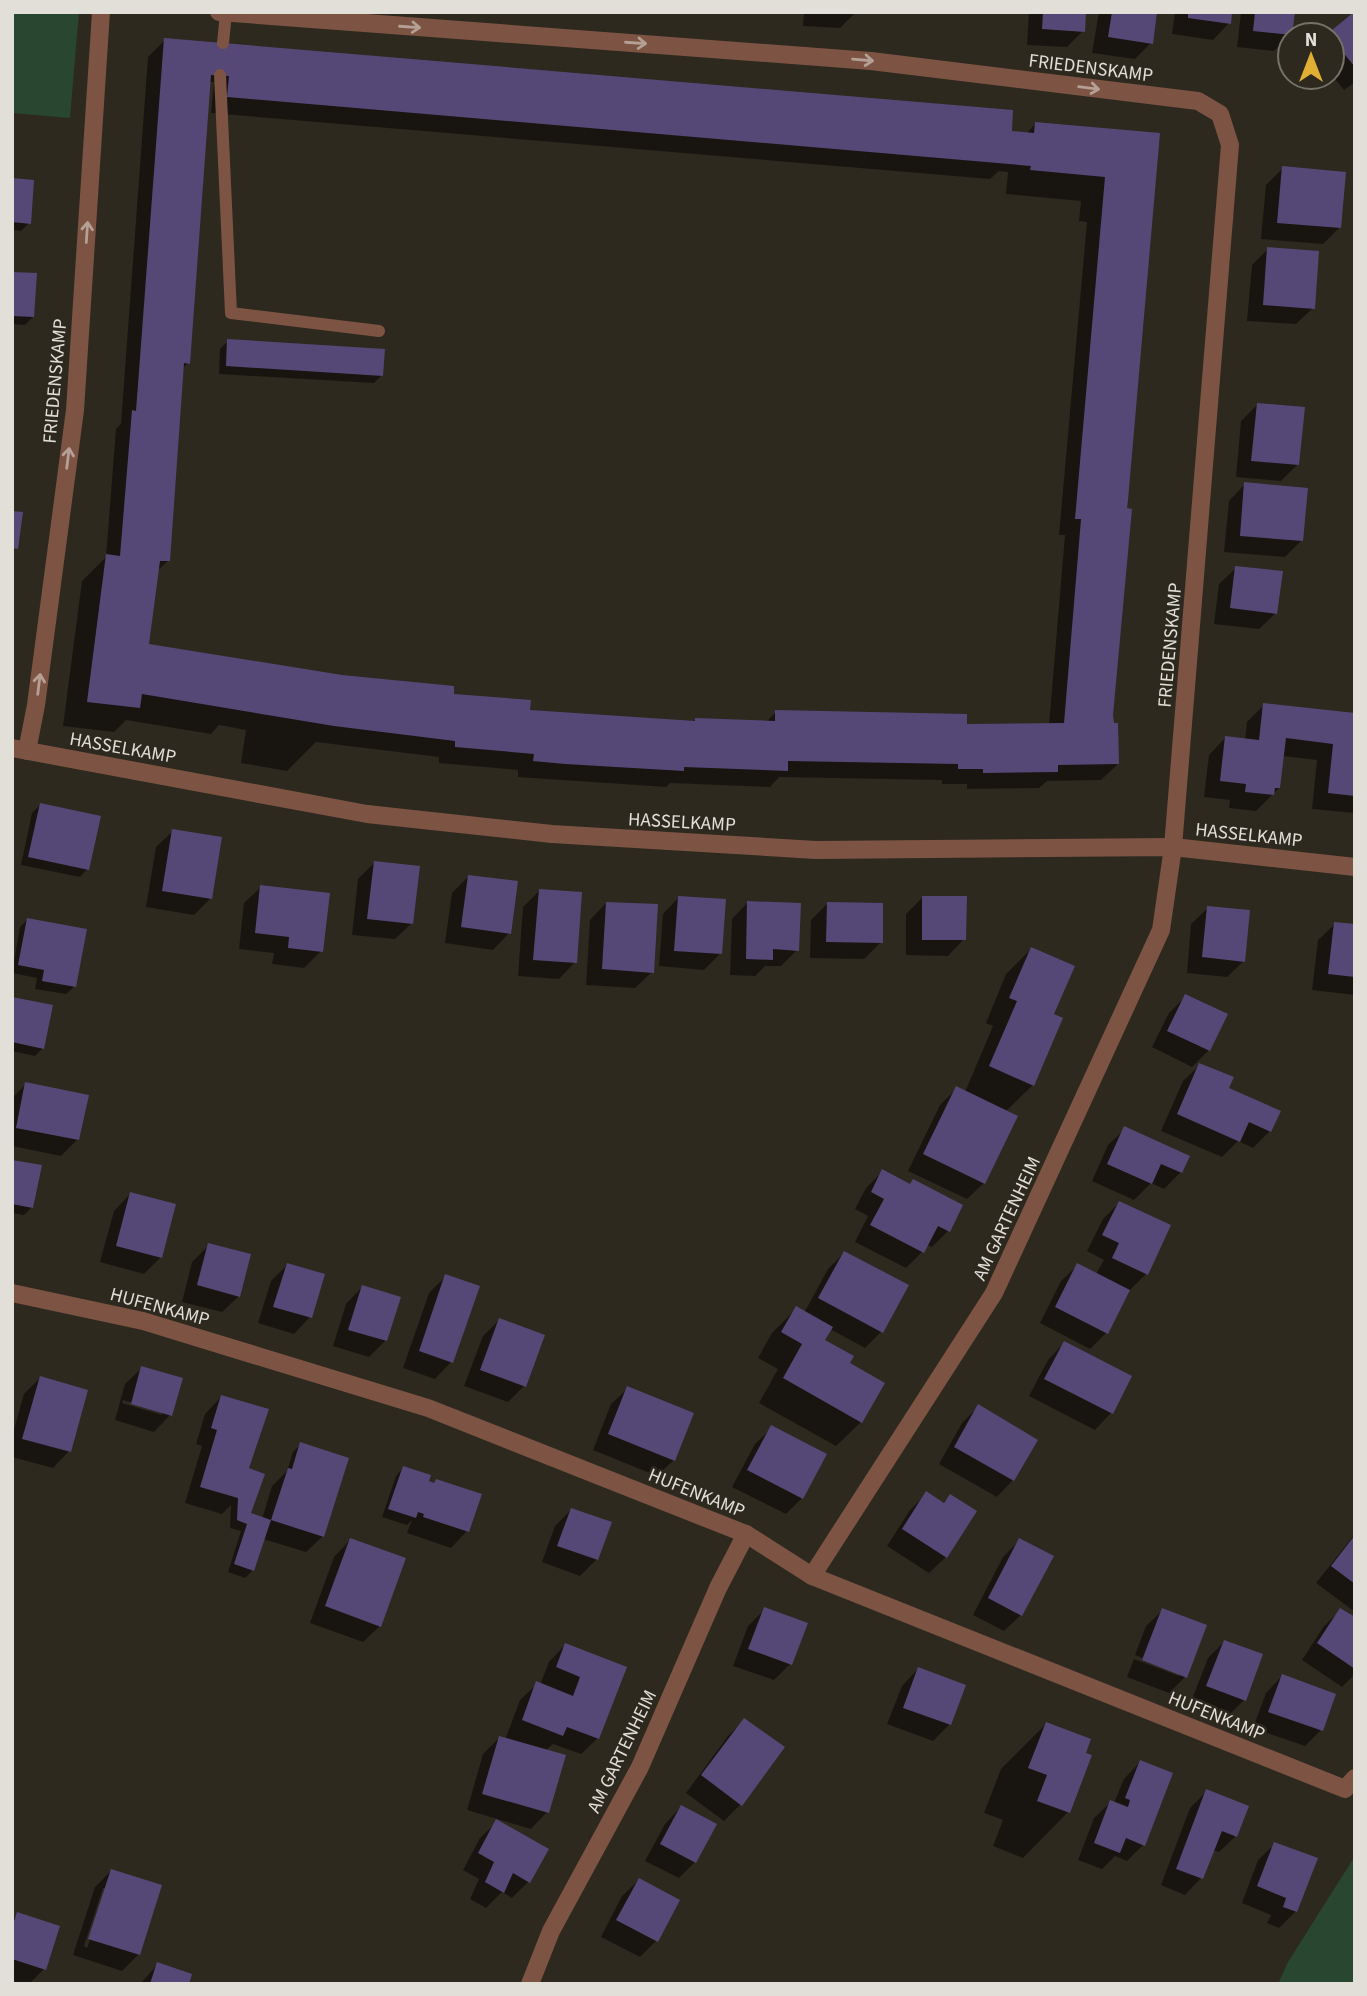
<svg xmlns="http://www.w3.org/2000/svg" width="1367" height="1996" font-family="'Source Sans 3',sans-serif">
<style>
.green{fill:#294630}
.shadow{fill:#0007;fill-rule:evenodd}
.building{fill:#554877;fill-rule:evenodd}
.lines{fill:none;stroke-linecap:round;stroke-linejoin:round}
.lane{stroke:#7d5343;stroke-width:12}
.street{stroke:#7d5343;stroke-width:18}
.oneway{stroke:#b4a095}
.labels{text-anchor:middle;stroke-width:5;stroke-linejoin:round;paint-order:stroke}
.street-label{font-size:19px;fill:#e1dfd8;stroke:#2d291f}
</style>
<rect width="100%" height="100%" fill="#2d291f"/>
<!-- green -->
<g class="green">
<polygon points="12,12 79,12 70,118 12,113"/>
<polygon points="1355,1856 1355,1984 1278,1984 1288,1962"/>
</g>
<!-- shadow -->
<g class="shadow">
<polygon points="652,12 697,12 695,14"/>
<polygon points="804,12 856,12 840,28 803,26"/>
<polygon points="1029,12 1085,12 1083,31 1067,47 1027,45"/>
<polygon points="1099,12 1156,12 1151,43 1135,59 1092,53"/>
<polygon points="1175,12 1231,12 1229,23 1213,40 1172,34"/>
<polygon points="1241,12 1293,12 1291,34 1274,51 1237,47"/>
<polygon points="1355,14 1355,82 1344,90 1332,75 1332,35 1329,35"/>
<path d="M165 40 1026 134 1035 124 1158 135 1126 499 1112 715 1118 764 1101 780 1047 781 1039 788 967 789V784H942V780L779 777 770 787 670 783 666 787 518 777V770L439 763V757L316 742 287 771 241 763 246 730 219 725 211 734 126 720 114 732 63 726 82 581 106 557 116 429 121 424 148 57ZM209 82H214L211 113 990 179 999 171 1008 172 1006 194 1081 201 1079 221 1087 222 1059 535H1065L1049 725H966L776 712 765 723 696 719 693 722 528 711 452 695 147 645 156 572 168 561 182 369 188 363Z"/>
<polygon points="1283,168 1339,228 1323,244 1261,239 1266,185"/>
<polygon points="12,180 29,223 21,231 12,230"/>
<polygon points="1268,249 1313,308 1296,324 1247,321 1252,265"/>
<polygon points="12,274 33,317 25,325 12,324"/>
<polygon points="228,341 382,375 374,383 219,374 220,349"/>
<polygon points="1258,404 1298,464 1281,481 1236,477 1241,421"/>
<polygon points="1245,484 1302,540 1285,557 1224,552 1229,501"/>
<polygon points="1236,568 1276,613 1259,629 1214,624 1219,584"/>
<polygon points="1264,705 1355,715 1355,813 1312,809 1317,760 1282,756 1279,788 1256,811 1229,808 1230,800 1204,797 1209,755 1225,738 1245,740 1247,722"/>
<polygon points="40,805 87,869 80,877 21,865 32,813"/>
<polygon points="173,831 210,899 194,915 146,907 156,847"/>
<polygon points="374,863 412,923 395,939 352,935 358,879"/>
<polygon points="468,877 509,933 493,950 445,943 452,893"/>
<polygon points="261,887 321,951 304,968 272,964 274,953 239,949 244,903"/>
<polygon points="539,891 575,962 559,979 518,976 523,907"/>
<polygon points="679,897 720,954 704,970 659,966 663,914"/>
<polygon points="923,897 964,939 948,956 906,955 906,914"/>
<polygon points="748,902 797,950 781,966 765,966 755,976 730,975 732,919"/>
<polygon points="606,903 652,972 635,988 586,985 590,920"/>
<polygon points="827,904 881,942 864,959 810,958 811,920"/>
<polygon points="1208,908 1244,961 1227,977 1187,973 1191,924"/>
<polygon points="28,919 74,987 66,994 35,989 37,978 12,973 20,927"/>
<polygon points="1335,924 1355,926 1355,995 1312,990 1318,940"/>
<polygon points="1031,949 1052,1015 1033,1085 1005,1112 984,1183 967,1199 908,1171 940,1105 957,1088 965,1092 993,1026 986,1023 1006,974"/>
<polygon points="1186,996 1209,1050 1192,1067 1152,1047 1169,1013"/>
<polygon points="12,999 43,1048 35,1056 12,1051"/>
<polygon points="1200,1065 1270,1131 1253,1148 1238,1141 1222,1157 1161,1131 1183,1081"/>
<polygon points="26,1084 78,1139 61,1156 12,1146 12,1098"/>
<polygon points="1125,1129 1181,1172 1164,1189 1151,1183 1134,1200 1092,1181 1108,1145"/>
<polygon points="12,1162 32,1207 24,1215 12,1213"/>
<polygon points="883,1171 948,1231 932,1247 926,1244 922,1252 906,1268 855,1242 868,1216 855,1209 866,1188"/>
<polygon points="130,1194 161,1257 144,1274 100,1262 114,1211"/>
<polygon points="1119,1203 1146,1274 1130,1290 1106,1333 1090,1349 1040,1323 1061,1281 1078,1265 1096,1274 1104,1260 1087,1251 1103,1219"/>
<polygon points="209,1245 239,1296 222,1312 182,1302 192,1262"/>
<polygon points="844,1253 881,1332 865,1348 830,1329 823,1341 848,1363 861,1422 836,1446 759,1403 778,1369 758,1358 772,1333 797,1308 804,1313 828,1269"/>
<polygon points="287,1265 310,1317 294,1334 258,1323 271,1281"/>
<polygon points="446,1276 451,1362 435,1379 403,1368 429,1293"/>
<polygon points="362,1287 386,1340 369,1357 333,1346 346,1304"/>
<polygon points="499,1320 524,1386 508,1402 464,1386 483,1336"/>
<polygon points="1064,1343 1130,1377 1111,1413 1095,1430 1029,1396 1048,1360"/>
<path d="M142 1368 170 1415 154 1432 115 1420 125 1384ZM123 1400 162 1411V1415L122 1403Z"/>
<polygon points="40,1378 69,1451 53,1468 12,1457 12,1436 24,1394"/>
<polygon points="628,1388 674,1460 657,1476 593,1450 611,1404"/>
<polygon points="221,1397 248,1469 249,1514 262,1519 272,1486 287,1471 293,1452 301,1444 323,1536 306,1552 263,1539 253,1570 245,1578 228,1572 241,1531 230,1528 231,1505 222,1514 185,1503 202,1446 196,1444 205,1414"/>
<polygon points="978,1407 1013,1480 997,1497 939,1464 962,1423"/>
<polygon points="772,1428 802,1498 786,1514 732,1487 755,1444"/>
<polygon points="403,1468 427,1483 432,1484 436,1481 467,1531 451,1548 407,1533 412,1520 407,1525 382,1517 396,1476"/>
<polygon points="926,1494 942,1504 950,1496 946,1557 929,1573 887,1546 910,1510"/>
<polygon points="571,1510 597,1559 580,1576 542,1562 555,1526"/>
<polygon points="1355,1534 1355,1612 1316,1583"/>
<polygon points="350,1540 380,1626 363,1642 310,1623 334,1557"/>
<polygon points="1020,1540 1021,1615 1004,1631 973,1615 1003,1557"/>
<polygon points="765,1609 790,1664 774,1680 733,1666 748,1626"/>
<polygon points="1163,1610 1185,1677 1169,1693 1127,1677 1134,1659 1179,1676 1179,1673 1135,1655 1146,1626"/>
<polygon points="1341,1610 1355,1619 1355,1674 1342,1687 1302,1660 1324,1626"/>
<polygon points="1224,1642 1244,1700 1228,1716 1191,1702 1208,1658"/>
<polygon points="565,1645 624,1668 598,1738 581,1754 553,1744 545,1751 547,1812 531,1829 467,1810 483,1754 499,1738 505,1740 520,1700 537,1684 540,1685 549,1662"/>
<polygon points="918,1669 950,1724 933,1741 887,1724 902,1686"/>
<polygon points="1282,1676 1321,1730 1305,1746 1253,1728 1266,1693"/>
<polygon points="744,1720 740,1805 724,1821 686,1793 728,1736"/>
<polygon points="1046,1724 1068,1812 1023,1858 993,1846 1003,1820 984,1813 1001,1769"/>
<polygon points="1140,1762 1143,1845 1127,1861 1115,1856 1102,1869 1078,1860 1094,1818 1111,1802 1114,1803 1124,1779"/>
<polygon points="1207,1791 1236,1836 1219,1852 1212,1850 1201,1878 1185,1895 1161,1885 1190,1808"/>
<polygon points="681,1807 695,1862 679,1878 645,1861 665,1824"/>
<polygon points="497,1822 528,1882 512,1898 502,1892 486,1908 470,1899 479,1879 463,1870 480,1838"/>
<polygon points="1275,1844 1296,1911 1279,1928 1267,1923 1271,1915 1242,1903 1258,1860"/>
<path d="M111 1871 139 1954 122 1971 73 1955 95 1887ZM103 1888H107L87 1948 84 1946Z"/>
<polygon points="639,1880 656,1941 640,1957 601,1937 622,1896"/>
<polygon points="18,1914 44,1969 29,1984 12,1981 12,1920"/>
<polygon points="158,1964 187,1984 140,1984"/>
</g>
<!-- building -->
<g class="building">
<polygon points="1043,12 1086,12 1085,32 1042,29"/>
<polygon points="1112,12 1157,12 1153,44 1108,37"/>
<polygon points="1188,12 1232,12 1231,24 1188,18"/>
<polygon points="1255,12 1295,12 1292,35 1253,31"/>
<polygon points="1354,12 1355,12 1355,67 1332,39 1332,35 1326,35"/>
<path d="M164 38 1013 110 1012 131 1034 133 1035 122 1160 133 1128 500 1127 508 1132 509 1113 715 1114 723H1118L1119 764 1058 765V772L983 773V769H958V764L788 761V771L684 767V771L565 764 533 761 534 754 455 747V741L334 726 142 694 140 708 87 702 106 554 120 556 132 410 136 411ZM211 75 229 76 227 97 1009 164 1031 166 1030 170 1105 177 1075 519H1081L1064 723 967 724V714L775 710V721L695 718V721L530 710 531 700 454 694V686L342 675 149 644 160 561H170L184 363 190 364Z"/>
<polygon points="1282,166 1346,172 1341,228 1277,223"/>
<polygon points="12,178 34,180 31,224 12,222"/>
<polygon points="1267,247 1319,251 1315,309 1263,305"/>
<polygon points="12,272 37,273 34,317 12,316"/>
<polygon points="227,339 385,349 383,376 226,366"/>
<polygon points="1257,403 1305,407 1299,465 1251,461"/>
<polygon points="1244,482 1308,488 1303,541 1240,536"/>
<polygon points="12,511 23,512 18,549 12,548"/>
<polygon points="1235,566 1283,571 1277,614 1230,608"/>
<polygon points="1263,703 1355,713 1355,796 1328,793 1333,744 1286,738 1280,788 1275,788 1274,795 1245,792 1246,784 1220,781 1225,736 1259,740"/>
<polygon points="40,803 101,816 89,870 28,857"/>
<polygon points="172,829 222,837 212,899 162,891"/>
<polygon points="374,861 420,866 413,924 367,919"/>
<polygon points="468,875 518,881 511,934 461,927"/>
<polygon points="260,885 330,893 323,952 288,948 289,937 255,933"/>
<polygon points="539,889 582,892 577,963 533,960"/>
<polygon points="678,896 726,899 722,954 674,951"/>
<polygon points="922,896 967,896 966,940 922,940"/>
<polygon points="747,901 801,903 799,951 773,949 773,960 746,959"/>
<polygon points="606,902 658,904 654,973 602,969"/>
<polygon points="827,902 883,903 883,943 826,942"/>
<polygon points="1207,906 1250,910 1245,962 1202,957"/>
<polygon points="27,918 87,929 76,987 42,981 44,970 18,965"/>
<polygon points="1334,922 1355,924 1355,977 1328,974"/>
<polygon points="1031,947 1075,966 1054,1014 1063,1018 1034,1086 989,1066 1017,1001 1009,998"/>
<polygon points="1185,994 1228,1014 1210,1051 1167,1031"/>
<polygon points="12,997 53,1005 44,1049 12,1042"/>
<polygon points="1199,1063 1234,1077 1229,1088 1281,1111 1271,1132 1249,1122 1240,1142 1177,1114"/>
<polygon points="25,1082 89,1095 79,1140 16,1128"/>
<polygon points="956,1086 1018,1116 985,1184 923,1154"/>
<polygon points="1124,1126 1190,1156 1182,1173 1161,1164 1152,1184 1107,1164"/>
<polygon points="12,1160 42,1165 33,1208 12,1204"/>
<polygon points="882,1169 910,1184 913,1179 963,1205 950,1232 938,1226 924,1253 870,1225 884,1199 871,1192"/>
<polygon points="130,1192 176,1204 162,1258 116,1246"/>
<polygon points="1119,1201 1171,1225 1148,1275 1112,1258 1119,1243 1102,1235"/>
<polygon points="208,1243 251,1254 240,1297 197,1285"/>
<polygon points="844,1251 909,1285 883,1333 818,1298"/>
<polygon points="287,1263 325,1274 312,1318 273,1307"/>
<polygon points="1077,1263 1130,1290 1108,1334 1055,1307"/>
<polygon points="445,1274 480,1286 453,1363 419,1351"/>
<polygon points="362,1285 401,1297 387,1341 348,1330"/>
<polygon points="796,1306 833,1327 825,1340 854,1356 850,1363 885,1383 862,1423 783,1378 802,1344 781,1332"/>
<polygon points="499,1318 545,1335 526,1387 480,1370"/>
<polygon points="1064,1341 1132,1376 1113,1414 1044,1379"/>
<polygon points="141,1366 183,1378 172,1416 131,1404"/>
<polygon points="40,1376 88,1390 71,1452 22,1439"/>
<polygon points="627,1386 694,1413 675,1461 608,1434"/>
<polygon points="221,1395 269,1409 249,1468 265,1474 251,1513 271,1520 254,1571 234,1564 247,1524 237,1520 238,1498 200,1487 217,1430 211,1428"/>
<polygon points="978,1404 1038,1440 1014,1481 954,1447"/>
<polygon points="771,1425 827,1454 803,1499 747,1470"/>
<polygon points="300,1442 349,1458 324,1537 271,1520 288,1468 292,1469"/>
<polygon points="403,1466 431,1475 429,1481 434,1483 436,1479 482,1494 469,1532 423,1517 424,1514 418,1512 416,1518 388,1509"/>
<polygon points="926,1491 944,1503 950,1494 977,1511 947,1558 902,1529"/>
<polygon points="571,1508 612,1522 598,1560 557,1546"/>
<polygon points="1355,1535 1355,1584 1331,1566"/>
<polygon points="350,1538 406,1558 381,1627 325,1606"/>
<polygon points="1019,1538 1054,1556 1022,1616 988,1598"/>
<polygon points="764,1607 808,1623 792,1665 748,1649"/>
<polygon points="1162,1608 1207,1625 1187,1678 1142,1660"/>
<polygon points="1340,1608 1355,1617 1355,1669 1317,1643"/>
<polygon points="1224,1640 1263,1654 1246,1701 1206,1686"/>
<polygon points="565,1643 627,1667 599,1739 567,1727 563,1736 522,1720 536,1681 573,1696 580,1677 556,1667"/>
<polygon points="918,1667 966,1685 951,1725 903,1708"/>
<polygon points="1282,1674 1336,1694 1323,1731 1268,1712"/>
<polygon points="744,1718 785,1747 742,1806 701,1775"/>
<polygon points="1046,1722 1091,1739 1086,1753 1092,1755 1070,1813 1037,1801 1047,1775 1028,1768"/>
<polygon points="499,1736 566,1755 549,1813 482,1794"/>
<polygon points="1140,1760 1173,1773 1145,1846 1126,1838 1120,1853 1094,1843 1110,1800 1128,1807 1130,1800 1125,1798"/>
<polygon points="1206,1789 1249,1806 1237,1837 1222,1831 1203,1879 1176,1869"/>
<polygon points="681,1805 717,1824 696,1863 660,1844"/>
<polygon points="496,1819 549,1849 530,1883 513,1873 504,1893 485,1882 494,1862 478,1853"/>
<polygon points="1274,1842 1318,1858 1297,1912 1283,1907 1286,1898 1257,1886"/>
<polygon points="111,1869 162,1885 140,1955 88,1939"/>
<polygon points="639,1878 680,1900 658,1942 616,1920"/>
<polygon points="17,1912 60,1926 46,1970 12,1959 12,1927"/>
<polygon points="157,1962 192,1974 189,1984 150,1984"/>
</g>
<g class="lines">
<!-- lane -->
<g class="lane">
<polyline points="223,43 226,13"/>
<polyline points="220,75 231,313 379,331"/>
</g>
<!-- street -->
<g class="street">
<polyline points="219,12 871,61 1198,101 1220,114 1230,145 1173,847 1161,930 994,1293 812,1576"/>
<polyline points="12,748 367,814 552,834 816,850 1173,847 1355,867"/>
<polyline points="27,751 36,705 75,410 101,12"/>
<polyline points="12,1293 143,1321 428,1408 746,1534 812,1576 1345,1789 1355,1778"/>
<polyline points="530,1984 551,1931 640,1767 718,1588 746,1534"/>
</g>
</g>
<!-- one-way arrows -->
<defs><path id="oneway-shaft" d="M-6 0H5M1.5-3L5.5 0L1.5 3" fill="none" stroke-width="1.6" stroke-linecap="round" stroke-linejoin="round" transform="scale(1.75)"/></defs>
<g class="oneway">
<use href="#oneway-shaft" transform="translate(410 27) rotate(4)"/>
<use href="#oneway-shaft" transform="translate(636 43) rotate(4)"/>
<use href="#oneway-shaft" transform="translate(863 60) rotate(5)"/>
<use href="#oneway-shaft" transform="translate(1089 88) rotate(7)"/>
<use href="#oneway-shaft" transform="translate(87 232) rotate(-86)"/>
<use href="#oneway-shaft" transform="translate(68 458) rotate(-83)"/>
<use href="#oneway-shaft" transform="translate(39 684) rotate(-83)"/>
</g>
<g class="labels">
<!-- street labels -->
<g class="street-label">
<text transform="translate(1091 67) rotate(7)" y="7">FRIEDENSKAMP</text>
<text transform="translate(54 381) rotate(-85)" y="7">FRIEDENSKAMP</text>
<text transform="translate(1169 645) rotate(-85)" y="7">FRIEDENSKAMP</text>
<text transform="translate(123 747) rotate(10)" y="7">HASSELKAMP</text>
<text transform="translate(682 821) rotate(3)" y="7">HASSELKAMP</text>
<text transform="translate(1249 834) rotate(6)" y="7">HASSELKAMP</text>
<text transform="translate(1006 1218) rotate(-65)" y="7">AM GARTENHEIM</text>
<text transform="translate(160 1306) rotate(15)" y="7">HUFENKAMP</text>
<text transform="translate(697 1492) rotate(22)" y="7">HUFENKAMP</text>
<text transform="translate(1217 1715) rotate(22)" y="7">HUFENKAMP</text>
<text transform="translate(621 1751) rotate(-64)" y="7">AM GARTENHEIM</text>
</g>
</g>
<!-- border -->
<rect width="1367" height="1996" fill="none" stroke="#e1dfd8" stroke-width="28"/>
<!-- north arrow -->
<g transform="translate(1311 56)"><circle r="33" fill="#2d291f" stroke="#757269" stroke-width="2"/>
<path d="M0-5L12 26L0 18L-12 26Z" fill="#e1af34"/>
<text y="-10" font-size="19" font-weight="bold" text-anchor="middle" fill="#e1dfd8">N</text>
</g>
</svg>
